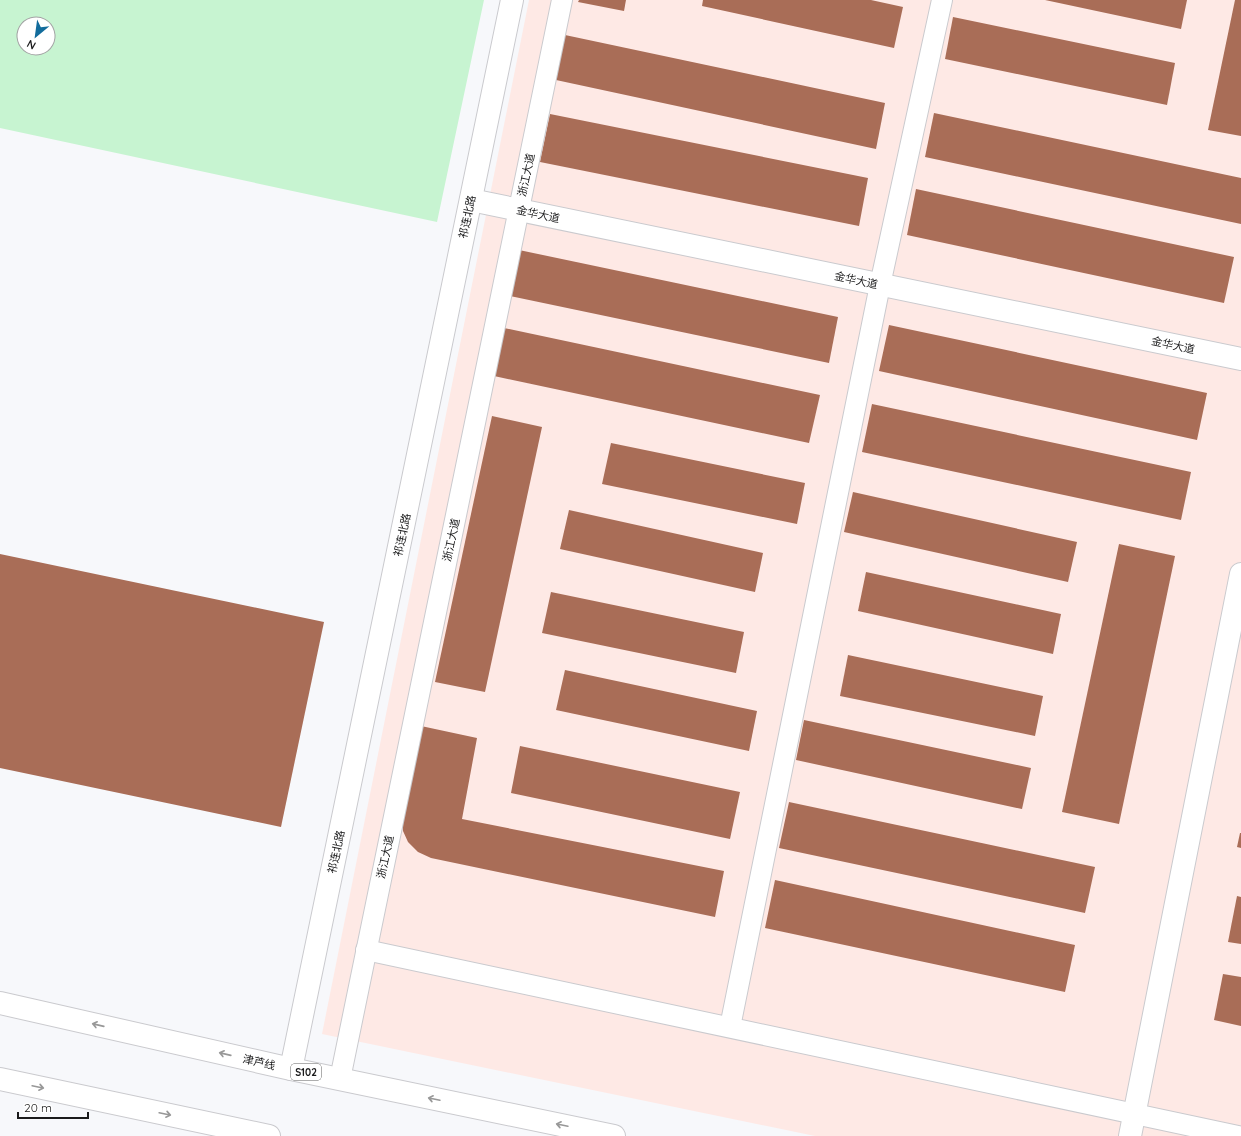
<svg xmlns="http://www.w3.org/2000/svg" width="1241" height="1136" font-family="Quicksand,'Noto Sans SC',sans-serif">
<style>
.commercial{fill:#fee9e5}
.green{fill:#c7f4d1;fill-rule:evenodd}
.building{fill:#a96d57}
.lines{fill:none;stroke-linecap:round;stroke-linejoin:round}
.minor-casing{stroke:#cacace;stroke-width:22}
.tertiary-casing{stroke:#cacace;stroke-width:24}
.trunk-casing{stroke:#cacace;stroke-width:24}
.minor{stroke:#fff;stroke-width:20}
.tertiary{stroke:#fff;stroke-width:22}
.trunk{stroke:#fff;stroke-width:22}
.oneway{stroke:#989898}
.labels{text-anchor:middle;stroke-width:3.5;stroke-linejoin:round;paint-order:stroke}
.shield{fill:#fff;stroke:#5f5f5f;stroke-width:1}
.shield-label{font-size:10px;font-weight:bold;fill:#1a1a1b}
.street-label{font-size:11px;fill:#1a1a1b;stroke:#fff}
</style>
<rect width="100%" height="100%" fill="#f7f8fb"/>
<!-- commercial -->
<polygon class="commercial" points="529,0 1241,0 1241,1136 815,1136 322,1034"/>
<!-- green -->
<path class="green" d="M0 0H484L437 222 0 128ZM24 24H48V48H24Z"/>
<!-- building -->
<g class="building">
<polygon points="579,0 626,0 624,11 578,2"/>
<polygon points="703,0 871,0 903,7 894,48 702,6"/>
<polygon points="1045,0 1187,0 1181,29"/>
<polygon points="1235,0 1241,0 1241,136 1208,130"/>
<polygon points="953,17 1175,63 1167,105 945,59"/>
<polygon points="565,35 885,103 876,149 556,80"/>
<polygon points="934,113 1241,178 1241,224 925,157"/>
<polygon points="550,114 868,178 859,226 540,162"/>
<polygon points="916,189 1234,257 1224,303 907,235"/>
<polygon points="519,250 838,317 829,363 510,296"/>
<polygon points="889,325 1207,393 1197,440 879,371"/>
<polygon points="504,328 820,395 809,443 494,376"/>
<polygon points="872,404 1191,472 1181,520 862,452"/>
<polygon points="492,416 542,427 485,692 435,682"/>
<polygon points="611,443 805,483 797,524 602,484"/>
<polygon points="853,492 1077,542 1068,582 844,532"/>
<polygon points="569,510 763,553 755,592 560,549"/>
<polygon points="1119,544 1175,556 1119,824 1062,812"/>
<polygon points="0,554 324,622 281,827 0,768"/>
<polygon points="866,572 1061,614 1053,654 858,611"/>
<polygon points="551,592 744,632 736,673 542,633"/>
<polygon points="848,655 1043,696 1035,736 840,696"/>
<polygon points="565,670 757,711 749,751 556,710"/>
<polygon points="804,720 1031,768 1022,809 796,760"/>
<polygon points="421,726 477,738 462,819 724,871 715,917 431,858 418,852 408,842 403,831 402,819"/>
<polygon points="520,746 740,792 730,839 511,793"/>
<polygon points="789,802 1095,867 1085,913 779,848"/>
<polygon points="1240,833 1241,833 1241,848 1237,847"/>
<polygon points="775,880 1075,945 1065,992 765,928"/>
<polygon points="1237,896 1241,897 1241,944 1228,942"/>
<polygon points="1223,974 1241,977 1241,1026 1214,1020"/>
</g>
<g class="lines">
<defs>
<g id="minor">
<polyline points="366,950 1238,1136"/>
<polyline points="730,1027 880,285 942,0"/>
<polyline points="340,1079 562,0"/>
</g>
<g id="tertiary">
<polyline points="471,200 1241,359"/>
<polyline points="291,1069 512,0"/>
<polyline points="1130,1136 1241,574"/>
</g>
<g id="trunk">
<polyline points="0,1003 291,1069 614,1136"/>
<polyline points="0,1079 269,1136"/>
</g>
</defs>
<!-- minor casing -->
<use href="#minor" class="minor-casing"/>
<!-- tertiary casing -->
<use href="#tertiary" class="tertiary-casing"/>
<!-- trunk casing -->
<use href="#trunk" class="trunk-casing"/>
<!-- minor -->
<use href="#minor" class="minor"/>
<!-- tertiary -->
<use href="#tertiary" class="tertiary"/>
<!-- trunk -->
<use href="#trunk" class="trunk"/>
</g>
<!-- one-way arrows -->
<defs><path id="oneway-shaft" d="M-6 0H5M1.5-3L5.5 0L1.5 3" fill="none" stroke-width="1.6" stroke-linecap="round" stroke-linejoin="round"/></defs>
<g class="oneway">
<use href="#oneway-shaft" transform="translate(98 1025) rotate(-167)"/>
<use href="#oneway-shaft" transform="translate(225 1054) rotate(-167)"/>
<use href="#oneway-shaft" transform="translate(38 1087) rotate(12)"/>
<use href="#oneway-shaft" transform="translate(434 1099) rotate(-168)"/>
<use href="#oneway-shaft" transform="translate(165 1114) rotate(12)"/>
<use href="#oneway-shaft" transform="translate(562 1125) rotate(-168)"/>
</g>
<g class="labels">
<!-- shield labels -->
<rect class="shield" x="291" y="1064" width="30" height="16" rx="3"/>
<g class="shield-label">
<text x="306" y="1076">S102</text>
</g>
<!-- street labels -->
<g class="street-label">
<text transform="translate(526 175) rotate(-78)" y="4">浙江大道</text>
<text transform="translate(538 214) rotate(12)" y="4">金华大道</text>
<text transform="translate(467 217) rotate(-78)" y="4">祁连北路</text>
<text transform="translate(856 280) rotate(12)" y="4">金华大道</text>
<text transform="translate(1173 345) rotate(12)" y="4">金华大道</text>
<text transform="translate(402 535) rotate(-78)" y="4">祁连北路</text>
<text transform="translate(451 540) rotate(-78)" y="4">浙江大道</text>
<text transform="translate(336 852) rotate(-78)" y="4">祁连北路</text>
<text transform="translate(385 857) rotate(-78)" y="4">浙江大道</text>
<text transform="translate(259 1062) rotate(13)" y="4">津芦线</text>
</g>
</g>
<!-- north arrow -->
<g transform="translate(36 36) rotate(209)"><circle r="19" fill="#ffffff" stroke="#a3a3a4"/>
<path d="M0-3L7 15L0 10L-7 15Z" fill="#126c9c"/>
<text y="-6" font-size="11" font-weight="bold" text-anchor="middle" fill="#1a1a1b">N</text>
</g>
<!-- scale -->
<path d="M18 1112v6h70v-6" fill="none" stroke="#1a1a1b" stroke-width="2"/>
<text x="24" y="1112" font-size="12" fill="#1a1a1b" stroke="#ffffff" stroke-width="3" paint-order="stroke">20 m</text>
</svg>
